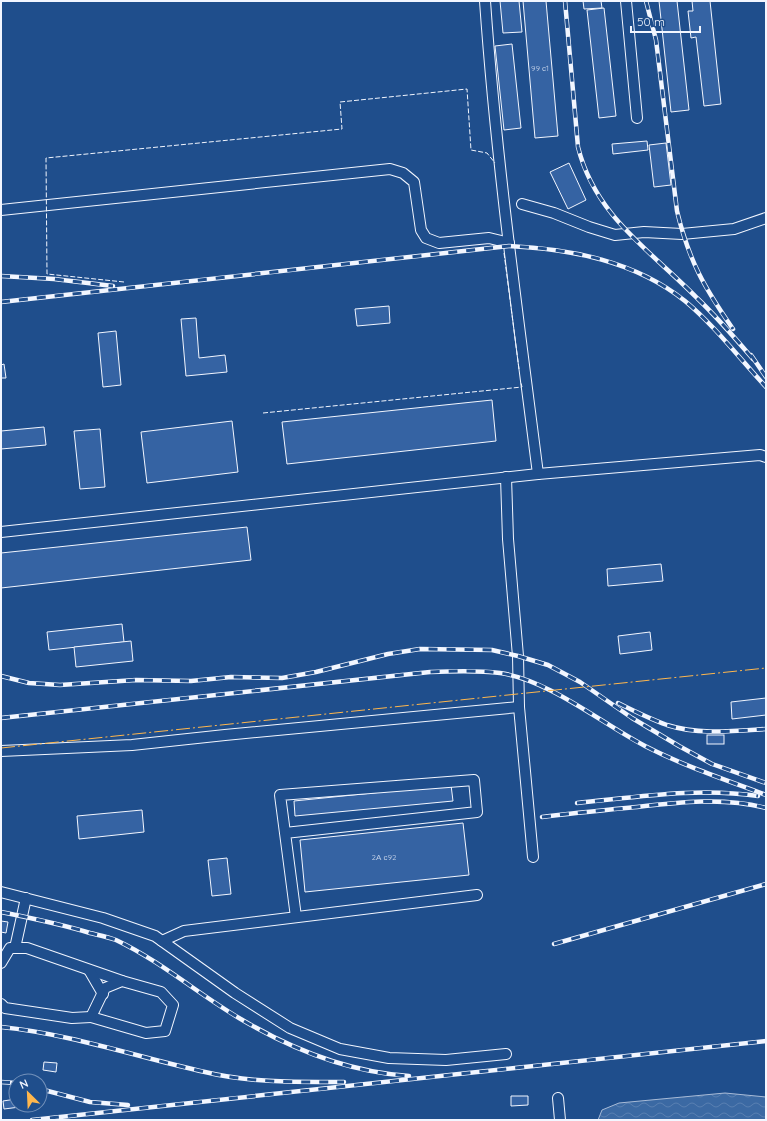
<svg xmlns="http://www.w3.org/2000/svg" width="767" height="1121" font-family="Quicksand,sans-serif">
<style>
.water{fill:url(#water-waves);stroke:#a8bbd7}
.building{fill:#3563a3;stroke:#f2f6ff}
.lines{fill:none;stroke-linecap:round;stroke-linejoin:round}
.minor-casing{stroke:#f2f6ff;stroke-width:12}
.minor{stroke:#1f4e8c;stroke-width:10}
.rail-casing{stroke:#f2f6ff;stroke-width:4.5}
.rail{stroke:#1f4e8c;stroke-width:3;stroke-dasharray:9;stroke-linecap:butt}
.fence{stroke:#f2f6ff;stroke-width:1;stroke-dasharray:5 2;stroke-linecap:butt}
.power{stroke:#ffb74d;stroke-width:1;stroke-dasharray:14 3 2 3;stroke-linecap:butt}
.labels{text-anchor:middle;stroke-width:3;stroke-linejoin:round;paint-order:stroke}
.number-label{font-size:8px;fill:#c3d1e8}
</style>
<defs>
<pattern id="water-waves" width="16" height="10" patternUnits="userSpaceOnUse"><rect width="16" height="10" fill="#3b69a3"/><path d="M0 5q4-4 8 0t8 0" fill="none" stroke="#587fb1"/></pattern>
</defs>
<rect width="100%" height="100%" fill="#1f4e8c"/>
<!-- water -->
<polygon class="water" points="725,1093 766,1097 766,1120 598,1120 602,1110 619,1103"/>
<!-- building -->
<g class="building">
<polygon points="500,1 519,1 522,32 503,33"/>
<polygon points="523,1 546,1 558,136 535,138"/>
<polygon points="583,1 601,1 602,8 584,9"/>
<polygon points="659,1 677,1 689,110 671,112"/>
<polygon points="692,1 710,1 721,104 704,106 696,37 691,38 688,11 693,11"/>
<polygon points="604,8 616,116 599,118 587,10"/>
<polygon points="512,44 521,128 504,130 495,46"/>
<polygon points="647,141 648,150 613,154 612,144"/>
<polygon points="666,143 671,185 654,187 649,145"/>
<polygon points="569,163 586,200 568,209 550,172"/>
<polygon points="389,306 390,323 357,326 355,309"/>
<polygon points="196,318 199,358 225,355 227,372 186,376 181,319"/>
<polygon points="116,331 121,385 103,387 98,333"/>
<polygon points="4,364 6,378 1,378 1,365"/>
<polygon points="492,400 496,441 287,464 282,422"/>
<polygon points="232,421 238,472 147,483 141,432"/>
<polygon points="44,427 46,445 1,449 1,431"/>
<polygon points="100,429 105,487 80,489 74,431"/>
<polygon points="247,527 251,560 1,588 1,553"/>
<polygon points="661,564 663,581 608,586 607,569"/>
<polygon points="122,624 124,642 49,650 47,632"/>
<polygon points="650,632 652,650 620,654 618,636"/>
<polygon points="131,641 133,661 76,667 74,647"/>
<polygon points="766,698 766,715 732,719 731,702"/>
<rect x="707" y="735" width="17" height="9"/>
<polygon points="451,785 453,801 295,816 294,801"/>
<polygon points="142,810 144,832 79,839 77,816"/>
<polygon points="463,823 469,875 305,892 300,840"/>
<polygon points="227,858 231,894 212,896 208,860"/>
<polygon points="1,921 8,922 6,933 1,932"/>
<polygon points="44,1062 57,1063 56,1072 43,1070"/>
<polygon points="511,1096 528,1096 528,1105 511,1106"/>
<polygon points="16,1099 16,1105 28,1106 4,1109 3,1101"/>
</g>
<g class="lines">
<defs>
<g id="minor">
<path d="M485 1C496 159 518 317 538 474"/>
<polyline points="626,1 637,118"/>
<polyline points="522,204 554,213 589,227 615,235 644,232 682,234 734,229 766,218"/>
<polyline points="1,210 390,169 403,173 414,182 421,230 426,238 439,243 489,238 509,243"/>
<polyline points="506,477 508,539 518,656 519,707 533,857"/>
<polyline points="1,532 538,474 760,455 766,457"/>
<polyline points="1,751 132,745 225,735 519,707"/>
<polyline points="285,833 280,795 474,780 477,812 285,833 296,917"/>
<polyline points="1,892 103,918 155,936 235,993 290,1028 340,1049 389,1058 446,1060 506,1054"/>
<polyline points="162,941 184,931 477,895"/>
<polyline points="15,948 26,898"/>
<polyline points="1,963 10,948 27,948 122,981"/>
<polyline points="89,970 103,994"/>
<polygon points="122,981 161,992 173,1005 165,1031 146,1033 91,1017 105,988"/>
<polyline points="1,1004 5,1008 72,1018 91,1017"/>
<polyline points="558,1098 560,1120"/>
</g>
</defs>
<!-- minor casing -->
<use href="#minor" class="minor-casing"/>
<!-- minor -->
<use href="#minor" class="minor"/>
<defs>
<g id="rail">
<path d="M565 1 578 147C595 216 650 250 697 298 717 317 735 338 753 359"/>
<path d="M646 1 656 40 677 211C689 261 704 287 733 329"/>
<polyline points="1,276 54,279 113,286"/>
<path d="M1 302 509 246C571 249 635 261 685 301 714 325 740 359 766 387"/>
<polyline points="751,355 766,377"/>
<polyline points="1,676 29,683 60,685 136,680 191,681 231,677 282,678 316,672 388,654 420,649 492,650 518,656 548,665 580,682 632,718 679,746 712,764 766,783"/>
<path d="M618 703C634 711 650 719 667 725 698 735 734 731 766 729"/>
<path d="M1 718 430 672C454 671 477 670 500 673 549 680 601 723 645 746 684 766 726 780 766 795"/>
<path d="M577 803C638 797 698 787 758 796"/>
<path d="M542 817C574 813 606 810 637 807 679 802 725 797 766 808"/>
<path d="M1 912C31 918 61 924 90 933 98 935 108 937 116 940 160 961 197 993 239 1018 291 1049 348 1072 409 1076"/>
<polyline points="554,944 766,884"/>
<path d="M1 1027C71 1034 137 1057 205 1072 250 1083 298 1082 344 1082"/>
<polyline points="1,1082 16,1083"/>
<polyline points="40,1089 90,1102 128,1105"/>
<polyline points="32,1120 766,1041"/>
</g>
</defs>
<!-- rail casing -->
<use href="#rail" class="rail-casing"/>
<!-- rail -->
<use href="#rail" class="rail"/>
<!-- fence -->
<g class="fence">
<polyline points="504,253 519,369"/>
<polyline points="124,282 47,274 46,158 342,129 340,102 467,89 471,150 487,153 495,163"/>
<polyline points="263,413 522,387 521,383"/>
</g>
<!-- power -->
<polyline class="power" points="1,748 766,668"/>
</g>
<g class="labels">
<!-- number labels -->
<g class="number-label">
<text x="540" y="71">99 с1</text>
<text x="384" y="860">2А с92</text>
</g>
</g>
<!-- border -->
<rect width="767" height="1121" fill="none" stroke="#f2f6ff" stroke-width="4"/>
<!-- north arrow -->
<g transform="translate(28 1093) rotate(336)"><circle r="19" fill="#1f4e8c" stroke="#7391ba"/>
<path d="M0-3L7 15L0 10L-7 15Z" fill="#ffb74d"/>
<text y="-6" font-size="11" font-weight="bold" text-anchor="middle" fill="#f2f6ff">N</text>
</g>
<!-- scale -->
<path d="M631 26v6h69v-6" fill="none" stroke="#f2f6ff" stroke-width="2"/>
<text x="637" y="26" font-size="12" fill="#f2f6ff" stroke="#1f4e8c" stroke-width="3" paint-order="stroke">50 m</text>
</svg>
